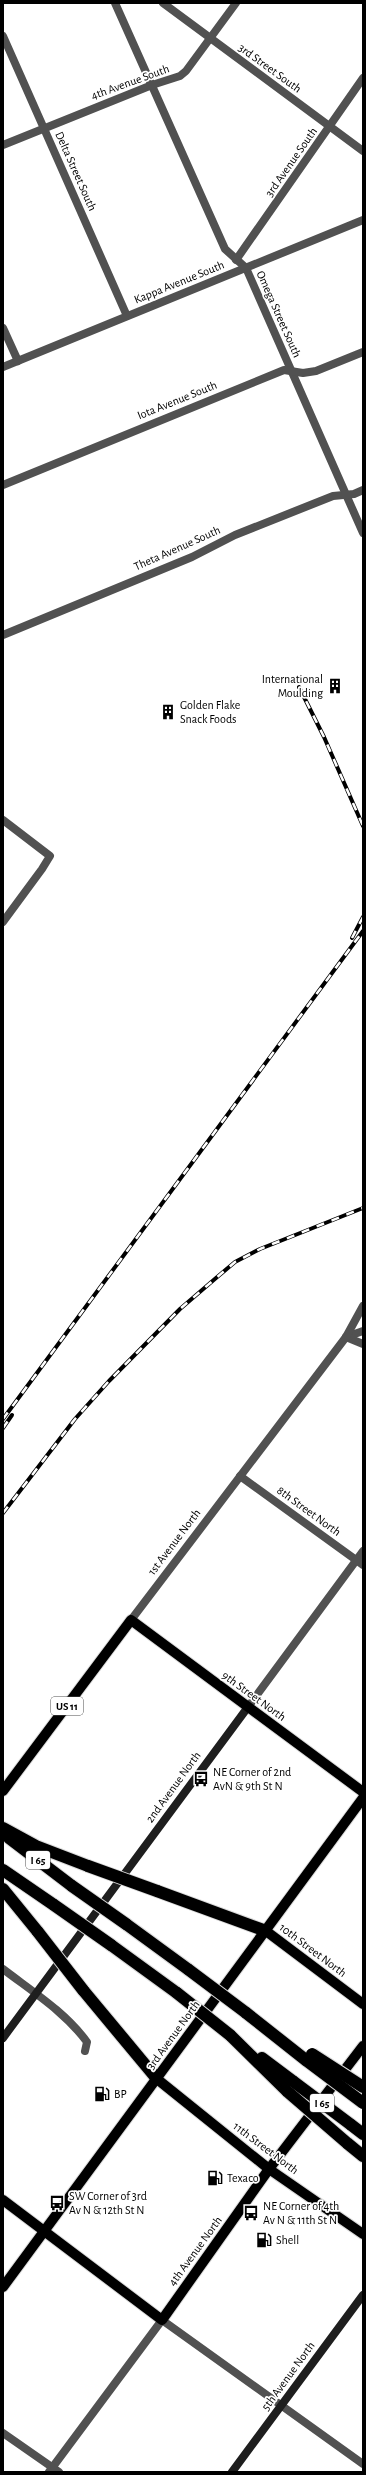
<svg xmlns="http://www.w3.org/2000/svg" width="366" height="2475" font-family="'Alegreya Sans',sans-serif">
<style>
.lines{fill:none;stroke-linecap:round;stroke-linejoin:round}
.primary-casing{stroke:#dbdbdb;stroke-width:12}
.motorway-casing{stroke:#dbdbdb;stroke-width:14}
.minor{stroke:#515151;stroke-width:8}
.tertiary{stroke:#515151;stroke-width:8}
.secondary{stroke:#1e1e1e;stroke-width:8}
.primary{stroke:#000;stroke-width:10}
.motorway{stroke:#000;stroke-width:12}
.rail-casing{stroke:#000;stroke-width:4}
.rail{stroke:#fff;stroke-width:2.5;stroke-dasharray:8;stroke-linecap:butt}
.motorway-bridge-casing{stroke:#dbdbdb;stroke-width:14;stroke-linecap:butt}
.motorway-bridge{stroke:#000;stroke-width:12}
.labels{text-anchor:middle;stroke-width:3.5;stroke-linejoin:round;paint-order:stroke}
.shield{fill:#fff;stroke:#4c4c4c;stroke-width:1}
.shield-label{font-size:11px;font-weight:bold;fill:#000}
.street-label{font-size:12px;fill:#000;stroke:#fff}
.poi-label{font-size:12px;fill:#000;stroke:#fff;text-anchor:start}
</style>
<rect width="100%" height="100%" fill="#fff"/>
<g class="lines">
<defs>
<g id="primary">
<polyline points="3,1791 131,1620 363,1792"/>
<polyline points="266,1931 363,2004"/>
<polyline points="157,2079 269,2169 363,2234"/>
<polyline points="3,2200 162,2320 269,2169 363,2046"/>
<polyline points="3,2287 363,1798"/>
</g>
<g id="motorway">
<polyline points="3,1828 36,1846 88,1866"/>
<polyline points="9,1838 72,1886"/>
<polyline points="3,1870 54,1905"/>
<polyline points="3,1889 38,1932"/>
<polyline points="157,1891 266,1931"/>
<polyline points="126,1924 189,1970"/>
<polyline points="111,1945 177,1993"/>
<polyline points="83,1990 157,2079"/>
<polyline points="245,2012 307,2061"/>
<polyline points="230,2035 288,2092"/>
<polyline points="262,2058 294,2082"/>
<polyline points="350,2124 363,2134"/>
<polyline points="347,2143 363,2156"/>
</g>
</defs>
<!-- primary casing -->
<use href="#primary" class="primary-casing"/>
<!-- motorway casing -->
<use href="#motorway" class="motorway-casing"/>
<!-- minor -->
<g class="minor">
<polyline points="115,3 225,249 246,268 363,533"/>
<polyline points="163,3 363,151"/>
<polyline points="3,36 127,316"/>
<polyline points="3,145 152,85 180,76 186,71 236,3"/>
<polyline points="236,260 363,78"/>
<polyline points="3,328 18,361"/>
<polyline points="3,367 363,220"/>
<polyline points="3,485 284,370 303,373 316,371 363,352"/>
<polyline points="3,635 192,557 235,535 333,496 354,494 363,490"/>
<polyline points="3,820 50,856 42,869 3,922"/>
<polyline points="346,1337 363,1344"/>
<polyline points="346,1337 363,1331"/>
<polyline points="240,1476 363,1565"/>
<path d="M3 1969C33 1992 65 2012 87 2042L85 2051"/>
</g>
<!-- tertiary -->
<g class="tertiary">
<polyline points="131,1620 346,1337 363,1306"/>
<polyline points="248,1707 363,1551"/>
<polyline points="3,2433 59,2472"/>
<polyline points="49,2472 162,2320 363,2464"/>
</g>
<!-- secondary -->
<g class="secondary">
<polyline points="3,2038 248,1707"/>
<polyline points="232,2472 363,2295"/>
</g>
<!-- primary -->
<use href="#primary" class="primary"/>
<!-- motorway -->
<use href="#motorway" class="motorway"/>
<defs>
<g id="rail">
<polyline points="299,687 324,737 363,826"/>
<polyline points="352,938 363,917"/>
<polyline points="3,1419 363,931"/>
<polyline points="3,1428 12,1415"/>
<polyline points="3,1513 75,1419 109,1381 180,1309 216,1278 235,1262 260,1249 363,1208"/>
</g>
</defs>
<!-- rail casing -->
<use href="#rail" class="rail-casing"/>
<!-- rail -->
<use href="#rail" class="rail"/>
<defs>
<g id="motorway-bridge">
<polyline points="88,1866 157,1891"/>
<polyline points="72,1886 126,1924"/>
<polyline points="54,1905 111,1945"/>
<polyline points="38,1932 83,1990"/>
<polyline points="189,1970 245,2012"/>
<polyline points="177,1993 230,2035"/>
<polyline points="312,2054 363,2087"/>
<polyline points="307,2061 363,2103"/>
<polyline points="294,2082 350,2124"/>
<polyline points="288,2092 347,2143"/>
</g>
</defs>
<!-- motorway-bridge casing -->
<use href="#motorway-bridge" class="motorway-bridge-casing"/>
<!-- motorway-bridge -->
<use href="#motorway-bridge" class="motorway-bridge"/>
</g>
<!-- icons -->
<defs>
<symbol id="building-bare" viewBox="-9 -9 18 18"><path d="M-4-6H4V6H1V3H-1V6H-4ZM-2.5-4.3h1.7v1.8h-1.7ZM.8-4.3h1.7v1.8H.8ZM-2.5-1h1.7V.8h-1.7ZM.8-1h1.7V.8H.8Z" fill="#000" stroke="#fff" stroke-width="2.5" paint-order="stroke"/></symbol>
<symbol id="bus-bare" viewBox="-9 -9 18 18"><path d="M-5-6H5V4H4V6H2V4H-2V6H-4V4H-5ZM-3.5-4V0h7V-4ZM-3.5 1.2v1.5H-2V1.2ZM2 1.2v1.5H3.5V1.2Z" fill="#000" stroke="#fff" stroke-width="2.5" paint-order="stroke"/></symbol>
<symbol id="fuel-bare" viewBox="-9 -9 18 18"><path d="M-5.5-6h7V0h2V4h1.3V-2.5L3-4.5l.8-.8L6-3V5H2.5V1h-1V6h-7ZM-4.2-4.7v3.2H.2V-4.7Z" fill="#000" stroke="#fff" stroke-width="2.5" paint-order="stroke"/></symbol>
</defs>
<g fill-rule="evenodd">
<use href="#building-bare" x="324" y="675" width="22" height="22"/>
<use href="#building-bare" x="157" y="701" width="22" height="22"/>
<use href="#bus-bare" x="190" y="1768" width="22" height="22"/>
<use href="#fuel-bare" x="91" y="2083" width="22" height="22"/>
<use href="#fuel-bare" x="204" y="2167" width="22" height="22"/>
<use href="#bus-bare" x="46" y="2192" width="22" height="22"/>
<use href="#bus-bare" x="240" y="2202" width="22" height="22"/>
<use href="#fuel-bare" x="253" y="2229" width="22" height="22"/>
</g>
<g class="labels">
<!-- shield labels -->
<g class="shield">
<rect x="51" y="1697" width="32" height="18" rx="3"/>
<rect x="26" y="1851" width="24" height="18" rx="3"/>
<rect x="310" y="2094" width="24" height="18" rx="3"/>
</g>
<g class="shield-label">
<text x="67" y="1710">US 11</text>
<text x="38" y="1864">I 65</text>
<text x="322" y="2107">I 65</text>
</g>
<!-- street labels -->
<g class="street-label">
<text transform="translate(270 68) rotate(36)" y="4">3rd Street South</text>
<text transform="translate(130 82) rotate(-20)" y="4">4th Avenue South</text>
<text transform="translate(291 162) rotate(-55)" y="4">3rd Avenue South</text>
<text transform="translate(76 171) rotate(66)" y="4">Delta Street South</text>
<text transform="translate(179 282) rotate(-22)" y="4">Kappa Avenue South</text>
<text transform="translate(279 314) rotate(66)" y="4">Omega Street South</text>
<text transform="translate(177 400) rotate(-22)" y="4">Iota Avenue South</text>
<text transform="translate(177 548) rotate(-24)" y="4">Theta Avenue South</text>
<text transform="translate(309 1511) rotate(36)" y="4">8th Street North</text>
<text transform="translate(174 1542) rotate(-53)" y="4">1st Avenue North</text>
<text transform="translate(254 1696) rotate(36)" y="4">9th Street North</text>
<text transform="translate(173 1787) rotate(-54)" y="4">2nd Avenue North</text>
<text transform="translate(313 1950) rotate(37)" y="4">10th Street North</text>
<text transform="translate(173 2035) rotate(-54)" y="4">3rd Avenue North</text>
<text transform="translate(266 2148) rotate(37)" y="4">11th Street North</text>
<text transform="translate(195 2251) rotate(-54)" y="4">4th Avenue North</text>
<text transform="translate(288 2376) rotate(-54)" y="4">5th Avenue North</text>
</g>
<!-- poi labels -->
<g class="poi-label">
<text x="323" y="683" text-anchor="end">International<tspan x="323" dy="14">Moulding</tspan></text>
<text x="180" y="709">Golden Flake<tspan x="180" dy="14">Snack Foods</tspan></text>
<text x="213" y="1776">NE Corner of 2nd<tspan x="213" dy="14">AvN &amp; 9th St N</tspan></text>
<text x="114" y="2098">BP</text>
<text x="227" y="2182">Texaco</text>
<text x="69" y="2200">SW Corner of 3rd<tspan x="69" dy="14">Av N &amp; 12th St N</tspan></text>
<text x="263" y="2210">NE Corner of 4th<tspan x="263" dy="14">Av N &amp; 11th St N</tspan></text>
<text x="276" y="2244">Shell</text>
</g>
</g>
<!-- border -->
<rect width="366" height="2475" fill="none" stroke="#000000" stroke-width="8"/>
</svg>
